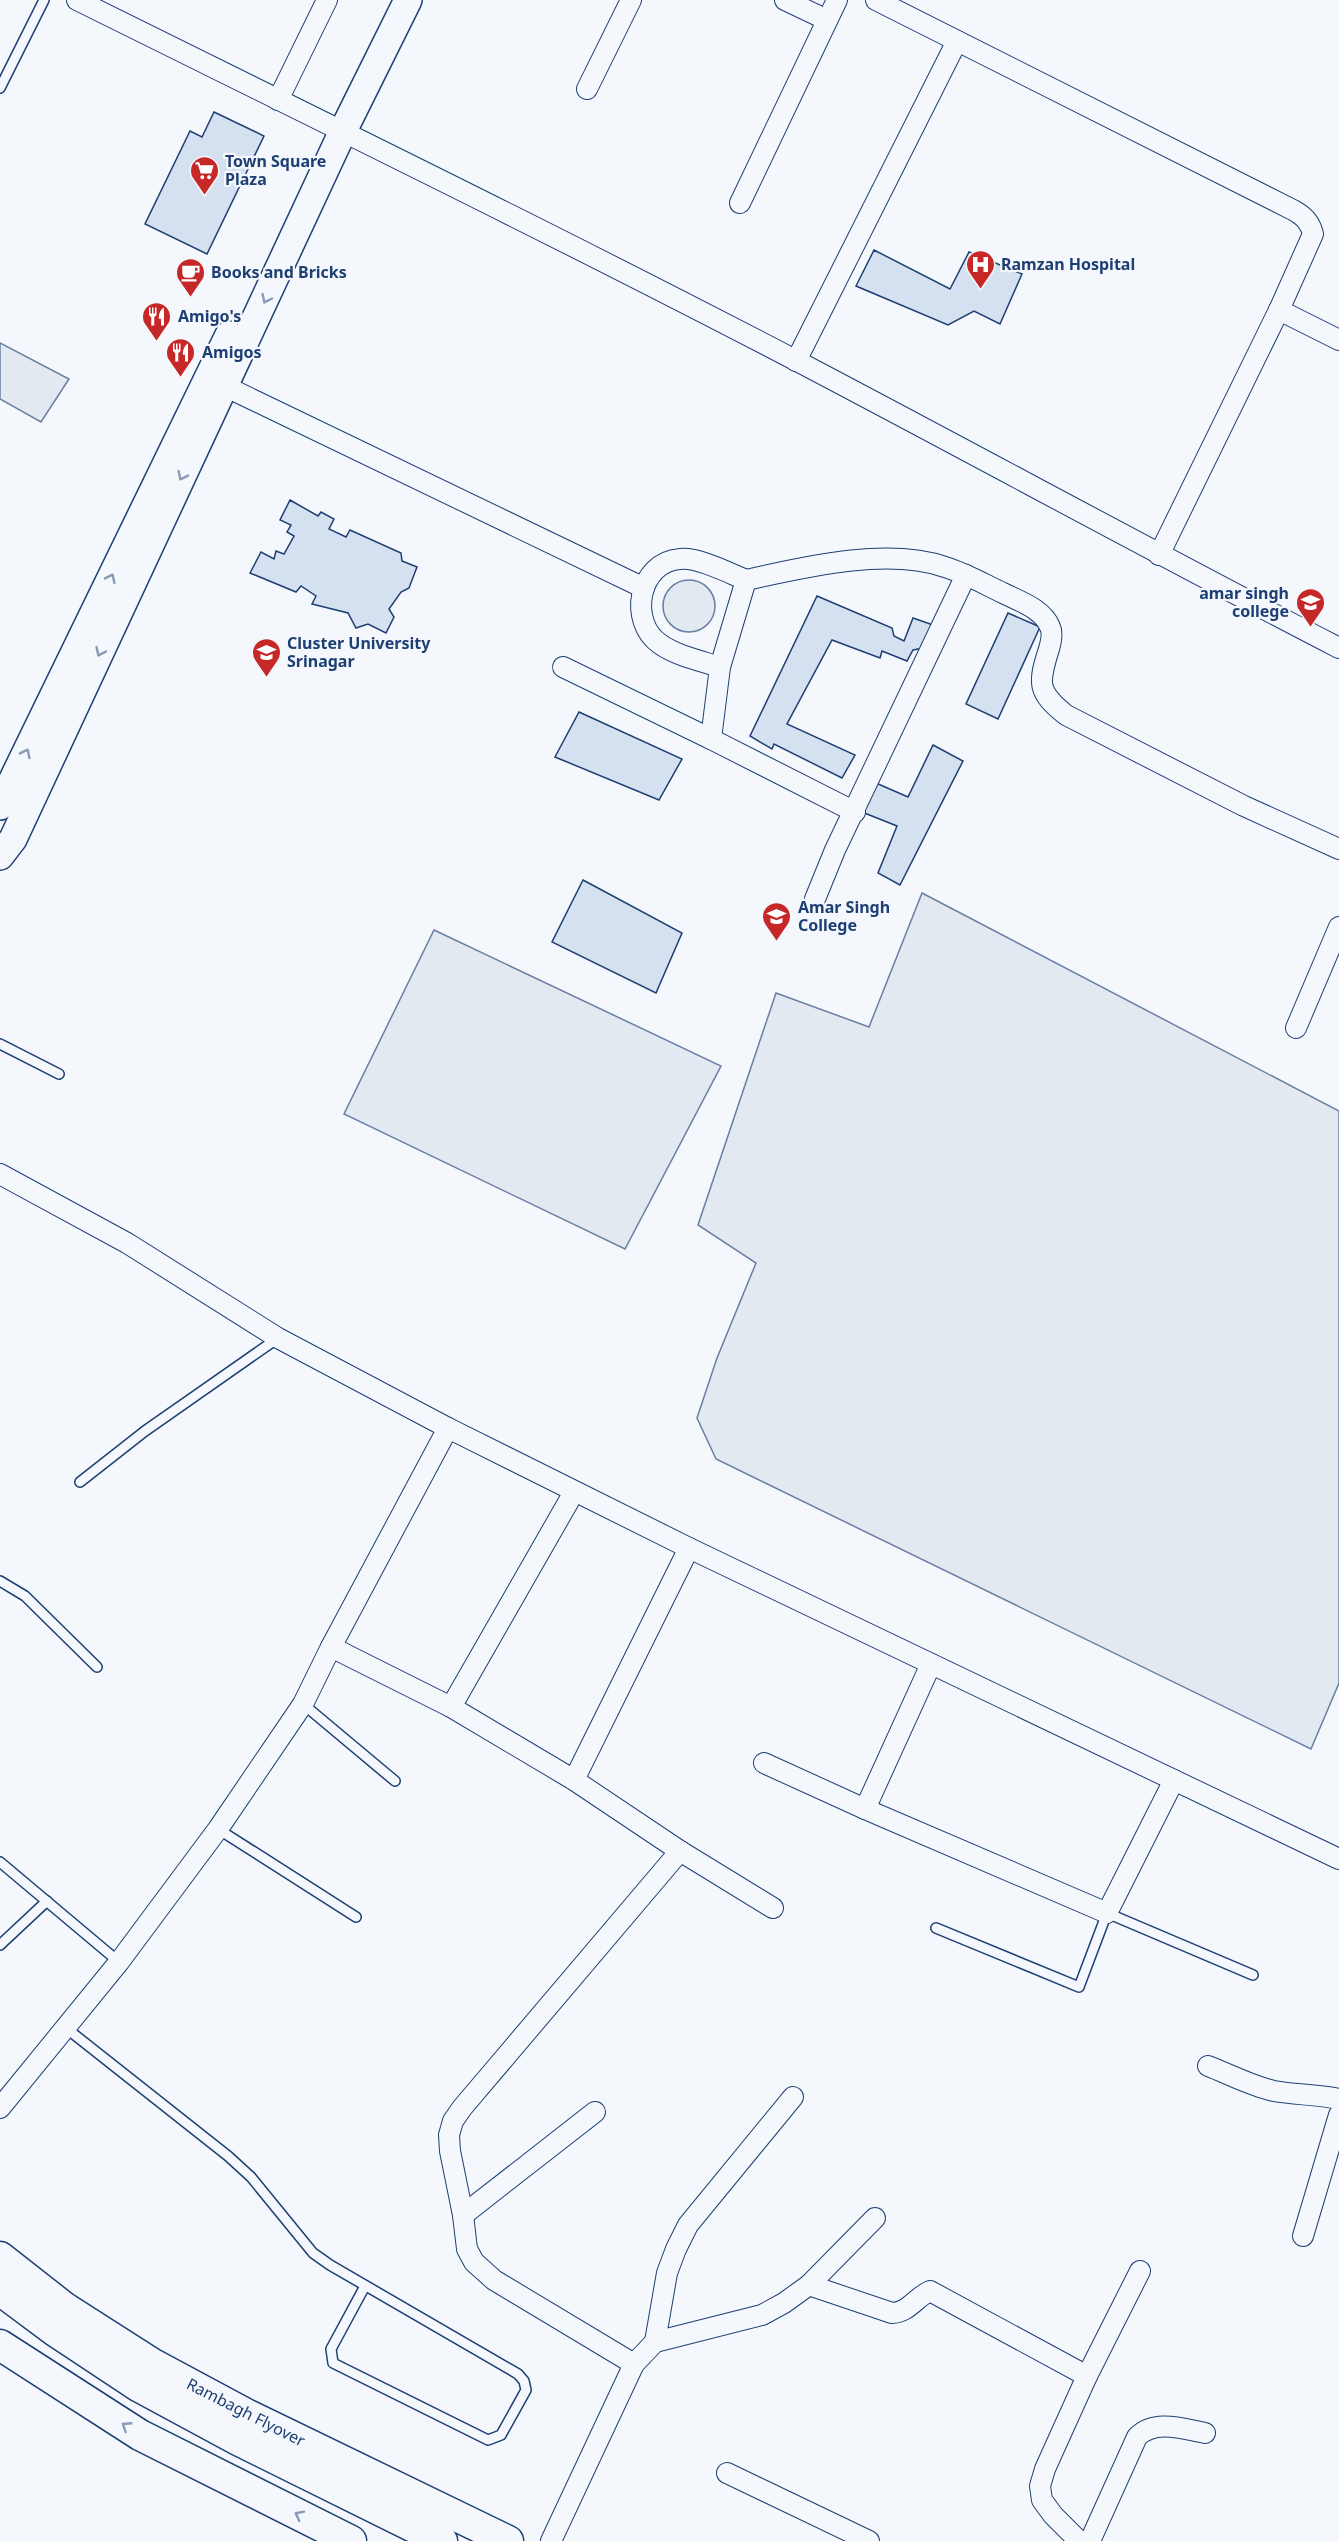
<svg xmlns="http://www.w3.org/2000/svg" width="1339" height="2541" font-family="'Noto Sans',sans-serif">
<style>
.green{fill:#e3e9f0;stroke:#687fa3;stroke-width:1.5}
.building{fill:#d5e0f0;stroke:#1d3f73;stroke-width:1.5}
.lines{fill:none;stroke-linecap:round;stroke-linejoin:round}
.lane-casing{stroke:#1d3f73;stroke-width:12}
.street-casing{stroke:#1d3f73;stroke-width:22}
.secondary-casing{stroke:#1d3f73;stroke-width:30}
.primary-casing{stroke:#1d3f73;stroke-width:33}
.lane{stroke:#f4f7fb;stroke-width:9}
.street{stroke:#f4f7fb;stroke-width:20}
.secondary{stroke:#f4f7fb;stroke-width:27}
.primary{stroke:#f4f7fb;stroke-width:30}
.oneway{stroke:#889bb7}
.labels{text-anchor:middle;stroke-width:4.5;stroke-linejoin:round;paint-order:stroke}
.poi-label{font-size:16px;font-weight:bold;fill:#1d3f73;stroke:#f4f7fb;text-anchor:start}
.street-label{font-size:16px;fill:#1d3f73;stroke:#f4f7fb}
</style>
<rect width="100%" height="100%" fill="#f4f7fb"/>
<!-- green -->
<g class="green">
<polygon points="0,343 69,379 41,422 0,399"/>
<circle cx="689" cy="606" r="26"/>
<polygon points="922,893 1339,1111 1339,1683 1311,1749 716,1459 697,1418 717,1358 756,1263 698,1225 776,993 869,1027"/>
<polygon points="434,930 721,1066 625,1249 344,1114"/>
</g>
<!-- building -->
<g class="building">
<polygon points="214,112 264,136 207,254 145,224 190,131 202,137"/>
<polygon points="874,250 950,289 969,252 1022,274 1000,324 974,311 948,325 856,286"/>
<polygon points="290,500 318,516 321,512 334,519 329,529 346,537 350,530 401,553 402,561 417,567 409,588 401,592 389,609 394,617 386,633 368,624 356,628 348,613 312,604 316,596 301,586 296,592 250,573 261,552 274,559 276,551 284,554 294,536 287,532 291,525 280,520"/>
<polygon points="817,596 892,628 894,636 904,641 913,618 933,625 924,648 913,650 907,661 882,651 880,658 832,640 787,724 855,755 842,778 774,744 772,749 750,736"/>
<polygon points="1008,613 1040,627 998,719 966,704"/>
<polygon points="579,712 682,759 659,800 555,757"/>
<polygon points="933,745 963,761 900,885 878,873 897,826 862,812 876,783 908,797"/>
<polygon points="583,880 682,933 656,993 552,942"/>
</g>
<g class="lines">
<defs>
<g id="lane">
<polyline points="0,88 44,0"/>
<polyline points="0,1044 59,1074"/>
<polyline points="80,1482 145,1431 278,1338"/>
<polyline points="0,1581 25,1596 97,1667"/>
<polyline points="303,1704 395,1781"/>
<polyline points="218,1829 356,1917"/>
<polyline points="0,1862 119,1962"/>
<polyline points="936,1928 1079,1987 1107,1913 1253,1975"/>
<polyline points="0,1945 47,1901"/>
<polyline points="66,2028 228,2156 251,2177 313,2253 330,2265 518,2374 524,2381 526,2390 501,2435 488,2440 333,2363 331,2349 365,2286"/>
</g>
<g id="street">
<path d="M77 0C317 119 559 237 797 361 978 456 1157 554 1339 648"/>
<polyline points="785,0 827,20"/>
<path d="M876 0 1293 210C1304 216 1310 222 1313 234L1279 310 1159 555"/>
<polyline points="587,89 631,0"/>
<polyline points="278,100 327,0"/>
<polyline points="740,203 837,0"/>
<polyline points="1279,310 1339,340"/>
<polyline points="796,361 957,41"/>
<polyline points="214,381 644,588"/>
<polyline points="563,667 711,739"/>
<path d="M720 667C701 661 677 656 660 644 628 622 638 562 680 559 698 557 729 573 746 580"/>
<path d="M855 812 711 739 720 667 746 580C805 567 887 547 945 567 965 573 984 584 1003 593 1019 601 1043 609 1050 627 1053 633 1051 642 1049 649 1038 683 1037 692 1066 715L1244 806 1339 849"/>
<polyline points="815,899 835,850 966,575"/>
<polyline points="1296,1028 1339,927"/>
<polyline points="0,1174 127,1243 278,1338 448,1428 689,1548 1339,1859"/>
<polyline points="331,1647 451,1707 574,1780 680,1851 773,1908"/>
<polyline points="451,1707 574,1492"/>
<polyline points="764,1763 865,1809 1107,1913 1174,1780"/>
<polyline points="574,1780 689,1548"/>
<polyline points="865,1809 931,1664"/>
<path d="M1208 2066C1229 2074 1251 2086 1274 2091 1295 2095 1317 2094 1339 2099"/>
<polyline points="0,2108 119,1962 218,1829 303,1704 331,1647 448,1428"/>
<polyline points="463,2215 595,2112"/>
<polyline points="1303,2236 1339,2115"/>
<path d="M809 2285 892 2313C908 2313 916 2297 930 2291L1087 2376"/>
<polyline points="655,2342 667,2273 676,2249 688,2225 793,2097"/>
<polyline points="634,2364 494,2280 474,2262 467,2249 463,2215 450,2151 449,2135 453,2121 462,2108 680,1851"/>
<polyline points="727,2473 869,2541"/>
<polyline points="551,2541 634,2364 655,2342 762,2315 784,2303 809,2285 875,2218"/>
<polyline points="1079,2541 1053,2515 1042,2500 1040,2486 1045,2469 1087,2376 1140,2271"/>
<path d="M1090 2541 1137 2437C1155 2419 1183 2429 1205 2433"/>
</g>
<g id="secondary">
<polyline points="0,806 229,335"/>
<polyline points="0,856 13,839 343,131 408,0"/>
</g>
<g id="primary">
<polyline points="0,2257 65,2308 151,2363 246,2414 508,2541"/>
<polyline points="0,2290 55,2331 138,2386 238,2440 442,2541"/>
<polyline points="0,2345 140,2435 351,2541"/>
</g>
</defs>
<!-- lane casing -->
<use href="#lane" class="lane-casing"/>
<!-- street casing -->
<use href="#street" class="street-casing"/>
<!-- secondary casing -->
<use href="#secondary" class="secondary-casing"/>
<!-- primary casing -->
<use href="#primary" class="primary-casing"/>
<!-- lane -->
<use href="#lane" class="lane"/>
<!-- street -->
<use href="#street" class="street"/>
<!-- secondary -->
<use href="#secondary" class="secondary"/>
<!-- primary -->
<use href="#primary" class="primary"/>
</g>
<!-- one-way arrows -->
<defs><path id="oneway-chevron" d="M-2-3.5L2.5 0L-2 3.5" fill="none" stroke-width="1.6" stroke-linecap="round" stroke-linejoin="round" transform="scale(1.5)"/></defs>
<g class="oneway">
<use href="#oneway-chevron" transform="translate(266 299) rotate(115)"/>
<use href="#oneway-chevron" transform="translate(182 476) rotate(116)"/>
<use href="#oneway-chevron" transform="translate(111 578) rotate(-64)"/>
<use href="#oneway-chevron" transform="translate(100 652) rotate(115)"/>
<use href="#oneway-chevron" transform="translate(26 753) rotate(-64)"/>
<use href="#oneway-chevron" transform="translate(126 2426) rotate(-147)"/>
<use href="#oneway-chevron" transform="translate(299 2515) rotate(-153)"/>
</g>
<!-- icons -->
<defs>
<symbol id="supermarket-pin" viewBox="-11 -11 22 30"><path d="M0 17L-7.5 6A9.5 9.5 0 1 1 7.5 6Z" fill="#c62828" stroke="#f4f7fb"/><path d="M-6-5.5h2.5l.6 2H6L4.5 2H-2.5L-4.4-4H-6ZM-1.5 3.2a1.3 1.3 0 1 0 .1 0ZM3 3.2a1.3 1.3 0 1 0 .1 0Z" fill="#fff"/></symbol>
<symbol id="hospital-pin" viewBox="-11 -11 22 30"><path d="M0 17L-7.5 6A9.5 9.5 0 1 1 7.5 6Z" fill="#c62828" stroke="#f4f7fb"/><path d="M-5-5h3v3.5h4V-5h3V5h-3V1.5h-4V5h-3Z" fill="#fff"/></symbol>
<symbol id="cafe-pin" viewBox="-11 -11 22 30"><path d="M0 17L-7.5 6A9.5 9.5 0 1 1 7.5 6Z" fill="#c62828" stroke="#f4f7fb"/><path d="M-5.5-4.5H6V0H3Q3 3.5 0 3.5H-2.5Q-5.5 3.5-5.5 0ZM3-3.2v2h1.7v-2ZM-6 4.5H4V6H-6Z" fill="#fff"/></symbol>
<symbol id="restaurant-pin" viewBox="-11 -11 22 30"><path d="M0 17L-7.5 6A9.5 9.5 0 1 1 7.5 6Z" fill="#c62828" stroke="#f4f7fb"/><path d="M-5-6h1v4h1v-4h1v4h1v-4h1v5L-1.5 .5V6h-2V.5L-5-1ZM5-6V6H3V1.5H1.5Q1.5-4 5-6Z" fill="#fff"/></symbol>
<symbol id="university-pin" viewBox="-11 -11 22 30"><path d="M0 17L-7.5 6A9.5 9.5 0 1 1 7.5 6Z" fill="#c62828" stroke="#f4f7fb"/><path d="M0-5L7-2L0 1L-7-2ZM-4 1L0 2.5L4 1V4Q0 6-4 4Z" fill="#fff"/></symbol>
</defs>
<g fill-rule="evenodd">
<use href="#supermarket-pin" x="188" y="154" width="33" height="45"/>
<use href="#hospital-pin" x="964" y="248" width="33" height="45"/>
<use href="#cafe-pin" x="174" y="256" width="33" height="45"/>
<use href="#restaurant-pin" x="140" y="300" width="33" height="45"/>
<use href="#restaurant-pin" x="164" y="336" width="33" height="45"/>
<use href="#university-pin" x="1294" y="586" width="33" height="45"/>
<use href="#university-pin" x="250" y="636" width="33" height="45"/>
<use href="#university-pin" x="760" y="900" width="33" height="45"/>
</g>
<g class="labels">
<!-- poi labels -->
<g class="poi-label">
<text x="225" y="167">Town Square<tspan x="225" dy="18">Plaza</tspan></text>
<text x="1001" y="270">Ramzan Hospital</text>
<text x="211" y="278">Books and Bricks</text>
<text x="178" y="322">Amigo's</text>
<text x="202" y="358">Amigos</text>
<text x="1289" y="599" text-anchor="end">amar singh<tspan x="1289" dy="18">college</tspan></text>
<text x="287" y="649">Cluster University<tspan x="287" dy="18">Srinagar</tspan></text>
<text x="798" y="913">Amar Singh<tspan x="798" dy="18">College</tspan></text>
</g>
<!-- street labels -->
<g class="street-label">
<text transform="translate(246 2412) rotate(27)" y="6">Rambagh Flyover</text>
</g>
</g>
</svg>
